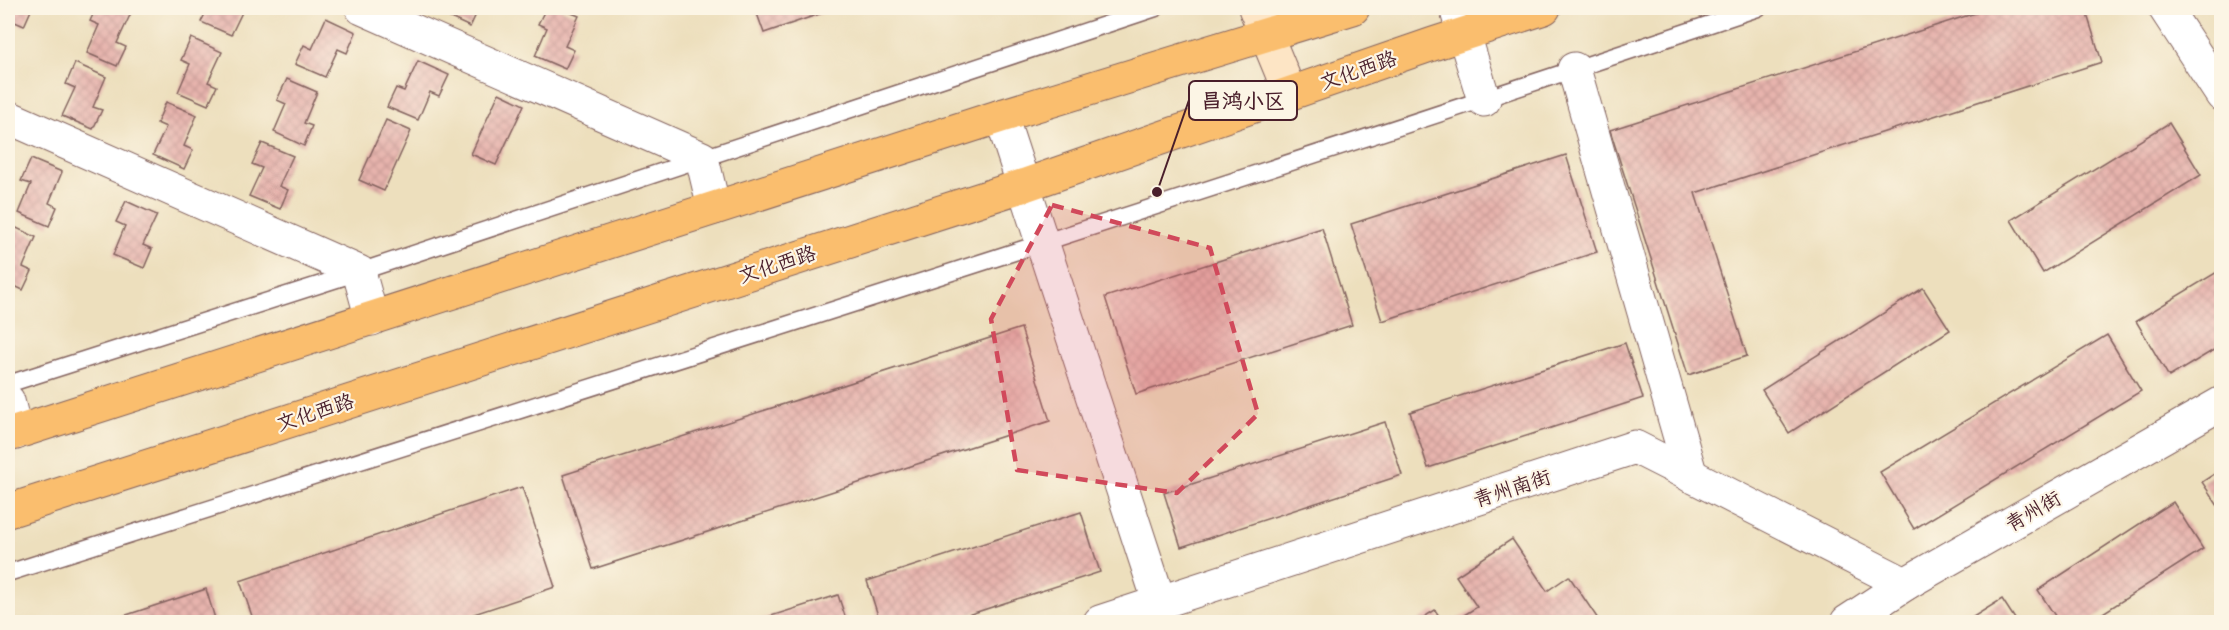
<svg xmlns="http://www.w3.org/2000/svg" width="2229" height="630" font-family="Pangolin,'LXGW WenKai TC',sans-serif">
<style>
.building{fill:url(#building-cross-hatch)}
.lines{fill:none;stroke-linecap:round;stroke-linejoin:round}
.service-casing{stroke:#83625e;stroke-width:19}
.minor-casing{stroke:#83625e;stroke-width:35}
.secondary-casing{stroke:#83625e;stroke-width:35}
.primary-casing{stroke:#83625e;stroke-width:35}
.service{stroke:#fff;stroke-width:16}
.minor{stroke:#fff;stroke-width:33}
.secondary{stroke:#fde5c5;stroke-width:33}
.primary{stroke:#fabe6e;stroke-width:33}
.marked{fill:#d1495b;fill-opacity:0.2;stroke:#d1495b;stroke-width:4.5;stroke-dasharray:12 8;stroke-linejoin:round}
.labels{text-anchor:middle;stroke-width:4.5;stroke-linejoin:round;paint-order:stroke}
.street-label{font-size:20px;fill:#4a1f2b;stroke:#fcf5e5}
.leader{fill:none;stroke:#4a1f2b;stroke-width:2}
.callout-dot{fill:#4a1f2b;stroke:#fcf5e5;stroke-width:2}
.callout{fill:#fcf5e5;stroke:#4a1f2b;stroke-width:2}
.callout-label{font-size:21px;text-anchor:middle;font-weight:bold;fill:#4a1f2b}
</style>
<defs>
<pattern id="building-cross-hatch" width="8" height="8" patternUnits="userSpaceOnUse" patternTransform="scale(1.5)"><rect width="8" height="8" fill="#e7b4ad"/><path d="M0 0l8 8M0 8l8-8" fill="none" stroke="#c89a95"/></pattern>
</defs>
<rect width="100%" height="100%" fill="#fcf5e5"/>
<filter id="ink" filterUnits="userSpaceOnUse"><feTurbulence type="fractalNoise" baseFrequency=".0167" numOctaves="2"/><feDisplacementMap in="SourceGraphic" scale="12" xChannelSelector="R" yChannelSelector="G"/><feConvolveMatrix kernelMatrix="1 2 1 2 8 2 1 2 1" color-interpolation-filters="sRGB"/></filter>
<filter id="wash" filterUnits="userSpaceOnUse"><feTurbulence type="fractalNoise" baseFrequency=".008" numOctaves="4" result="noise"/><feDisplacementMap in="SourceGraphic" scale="24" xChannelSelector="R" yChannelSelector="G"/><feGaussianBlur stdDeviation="1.35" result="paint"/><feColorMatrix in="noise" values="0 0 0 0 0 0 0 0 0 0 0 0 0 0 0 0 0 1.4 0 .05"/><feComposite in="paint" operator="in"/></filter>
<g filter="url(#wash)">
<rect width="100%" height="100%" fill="#eddfbd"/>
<g id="blocks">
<!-- building -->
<g class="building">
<polygon points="8,8 32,8 24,26 8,19"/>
<polygon points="96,8 118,8 131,13 117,43 126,47 117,66 87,53 99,25 90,21"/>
<polygon points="208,8 244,8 231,35 201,22"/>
<polygon points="442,8 479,8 470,27 440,13"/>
<polygon points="546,8 559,8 579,16 565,46 574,50 565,69 535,56 547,28 538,24"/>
<polygon points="755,8 837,8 764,33"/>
<polygon points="1991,8 2085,8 2102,62 1695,193 1747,356 1688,375 1610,130"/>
<polygon points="326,18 356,32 347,53 338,49 325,77 295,64 304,45 312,49"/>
<polygon points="191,38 222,52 208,82 217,86 208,105 178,92 190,64 181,60"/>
<polygon points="418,61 449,75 439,96 430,92 418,120 387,107 396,88 404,91"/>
<polygon points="75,63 106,77 93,107 102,110 93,129 62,116 75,88 66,84"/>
<polygon points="287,79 317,92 304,123 312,126 304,146 274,132 286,104 277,100"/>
<polygon points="499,93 524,105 496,165 471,154"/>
<polygon points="166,102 197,115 184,146 193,150 184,169 153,155 166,127 157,123"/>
<polygon points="386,120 411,131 384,191 359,180"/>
<polygon points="2169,123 2201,175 2043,273 2011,220"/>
<polygon points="262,143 293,156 279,186 288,190 280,209 249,196 262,168 252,164"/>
<polygon points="1566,155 1597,252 1382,321 1351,224"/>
<polygon points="31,159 62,172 49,203 57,207 49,226 19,213 31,184 21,181"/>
<polygon points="126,201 157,215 143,245 152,249 144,268 113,255 125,226 116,222"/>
<polygon points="8,224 36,237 23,267 32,271 23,290 8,283"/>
<polygon points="1322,228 1352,325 1136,394 1105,297"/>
<polygon points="2222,269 2222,345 2169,377 2136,321"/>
<polygon points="1923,288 1950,330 1789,433 1762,390"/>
<polygon points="1021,328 1050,421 593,569 563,475"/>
<polygon points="2107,335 2141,391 1914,529 1880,472"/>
<polygon points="1625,343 1643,398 1428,468 1410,412"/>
<polygon points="1385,422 1402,475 1181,547 1164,493"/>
<polygon points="2222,469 2222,512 2202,482"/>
<polygon points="522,487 555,587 450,622 254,622 240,581"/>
<polygon points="2173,502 2203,549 2089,622 2059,622 2038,590"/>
<polygon points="1081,512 1100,572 946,622 880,622 867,581"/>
<polygon points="1512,539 1547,591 1569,576 1600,622 1453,622 1477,607 1456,576"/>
<polygon points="206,589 216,622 105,622"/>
<polygon points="838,595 847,622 752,622"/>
<polygon points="2002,599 2017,622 1965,622"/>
<polygon points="1435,610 1443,622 1416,622"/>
</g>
</g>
</g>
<g filter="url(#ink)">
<use href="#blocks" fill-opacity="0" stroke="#83625e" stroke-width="1.5"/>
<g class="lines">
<defs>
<g id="service">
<polyline points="8,384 359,272 1156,8"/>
<path d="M8 573C592 387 1176 203 1758 8"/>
</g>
<g id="minor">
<polyline points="362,8 702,158 714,208"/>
<polyline points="1456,8 1484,100"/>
<polyline points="2165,8 2222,95"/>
<polyline points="1574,69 1691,476"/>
<polyline points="1001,116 1160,604"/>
<polyline points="8,117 359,272 372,319"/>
<polyline points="8,401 16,433"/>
<polyline points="1100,622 1635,447 1905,584"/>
<polyline points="1847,622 1905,584 2222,403"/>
</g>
<polyline id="secondary" points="1255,8 1290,93"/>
<g id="primary">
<polyline points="8,435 1001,116 1353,8"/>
<polyline points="8,511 1025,185 1433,44 1544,8"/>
</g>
</defs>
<!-- service casing -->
<use href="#service" class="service-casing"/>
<!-- minor casing -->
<use href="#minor" class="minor-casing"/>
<!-- secondary casing -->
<use href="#secondary" class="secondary-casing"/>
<!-- primary casing -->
<use href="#primary" class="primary-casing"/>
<!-- service -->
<use href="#service" class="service"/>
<!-- minor -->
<use href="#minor" class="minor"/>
<!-- secondary -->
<use href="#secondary" class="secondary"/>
<!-- primary -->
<use href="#primary" class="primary"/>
</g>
</g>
<!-- marked area -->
<path class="marked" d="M1052 205 1210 248 1258 414 1177 493 1017 470 991 319Z"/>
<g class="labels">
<!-- street labels -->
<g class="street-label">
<text transform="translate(1358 70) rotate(-19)" y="7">文化西路</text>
<text transform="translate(777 264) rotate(-18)" y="7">文化西路</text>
<text transform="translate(315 412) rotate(-18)" y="7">文化西路</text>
<text transform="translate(1512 488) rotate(-18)" y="7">青州南街</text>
<text transform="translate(2033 511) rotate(-30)" y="7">青州街</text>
</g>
</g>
<!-- callouts -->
<path class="leader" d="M1157 192L1189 100"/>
<circle class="callout-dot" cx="1157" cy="192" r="6"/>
<rect class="callout" x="1189" y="81" width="108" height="39" rx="6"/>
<g class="callout-label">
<text x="1243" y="108">昌鸿小区</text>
</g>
<!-- margin -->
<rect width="2229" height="630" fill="none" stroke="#fcf5e5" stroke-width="30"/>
</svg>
